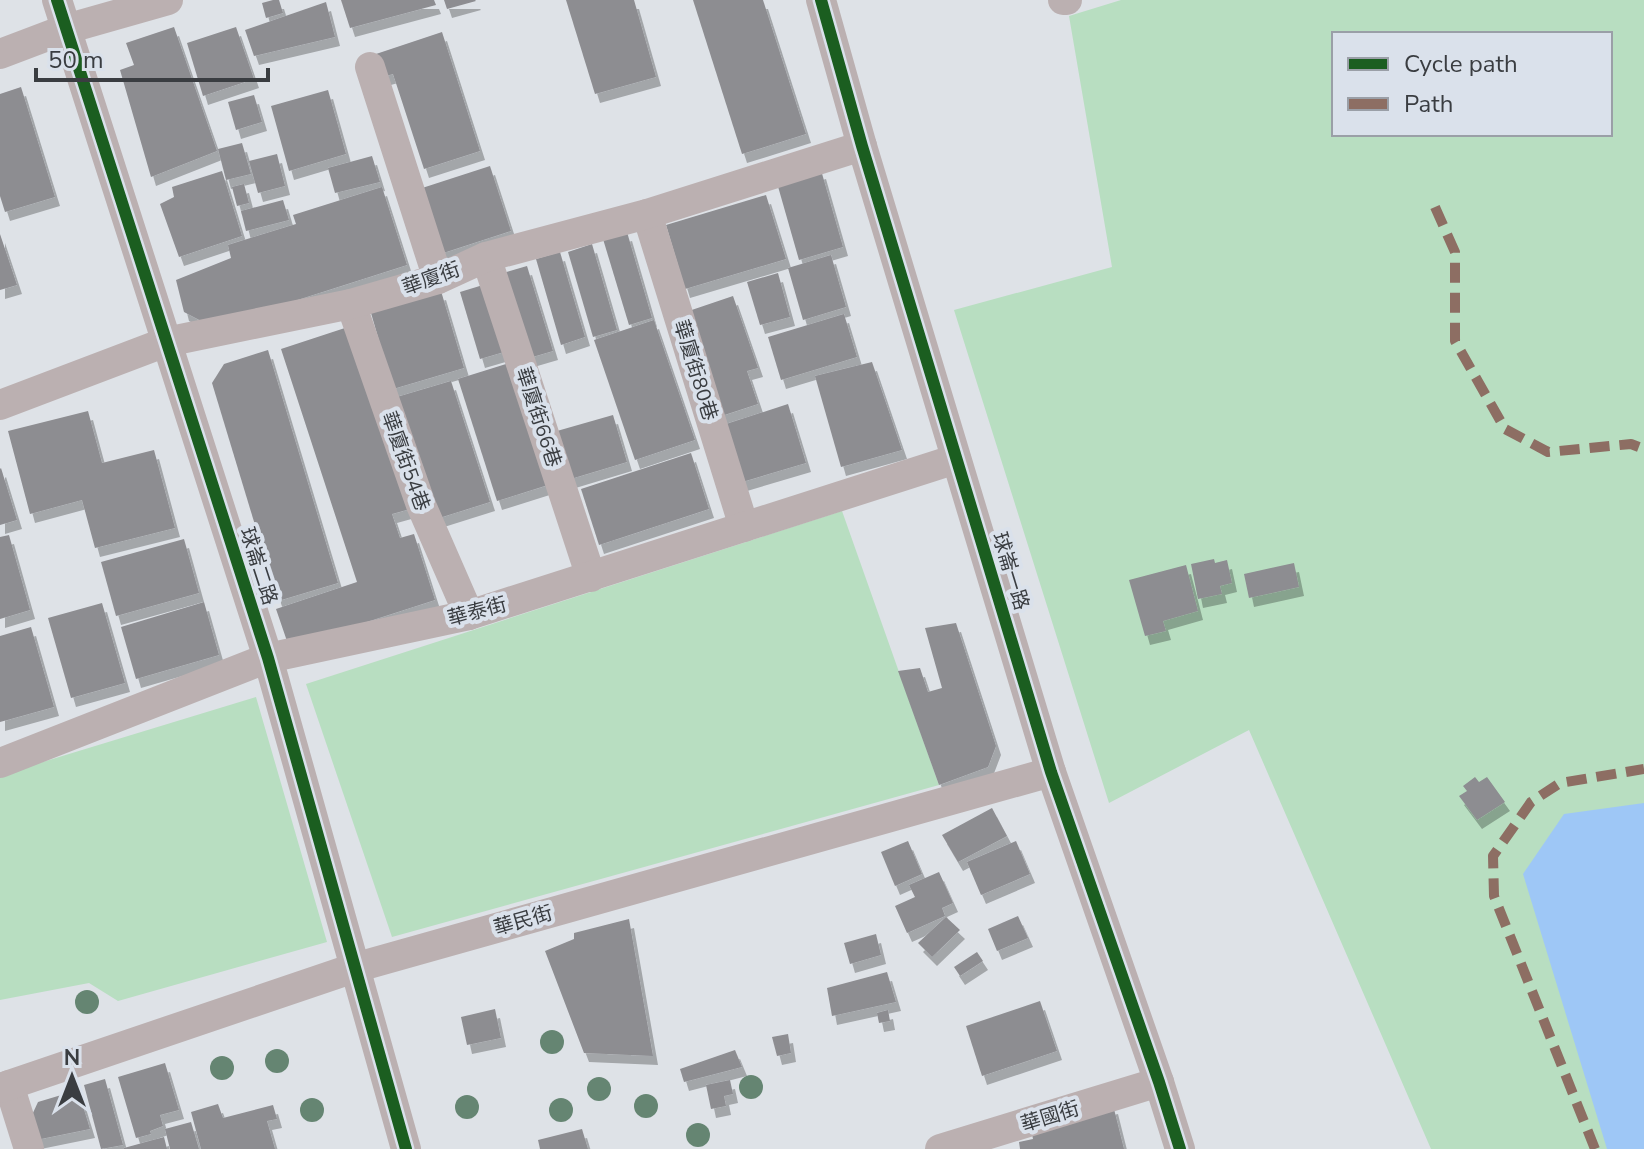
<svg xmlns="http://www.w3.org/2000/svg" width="1644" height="1149" font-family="'Nunito Sans','Noto Sans TC',sans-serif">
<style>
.green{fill:#b8dec1;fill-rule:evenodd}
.water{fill:#9ec7f6}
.building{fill:#8d8d91;filter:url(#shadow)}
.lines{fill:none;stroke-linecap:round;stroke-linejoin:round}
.minor{stroke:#bbb0b1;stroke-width:30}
.quiet{stroke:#8d6e63;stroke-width:10;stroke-dasharray:20 10;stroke-linecap:butt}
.cycleway-casing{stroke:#dae1eb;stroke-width:17}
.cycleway{stroke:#1b5e20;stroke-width:12}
.tree{fill:#658572}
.labels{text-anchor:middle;stroke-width:8;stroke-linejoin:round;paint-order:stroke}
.street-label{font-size:20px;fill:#3a3d41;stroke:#dae1eb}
</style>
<defs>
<filter id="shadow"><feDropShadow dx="5" dy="9" stdDeviation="0" flood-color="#0004"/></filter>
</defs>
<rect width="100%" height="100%" fill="#dee2e7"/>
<!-- green -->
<g class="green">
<path d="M1121 0H1644V1149H1431L1249 730 1109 803 954 310 1112 267 1069 16ZM1334 34H1610V134H1334Z"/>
<polygon points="842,511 939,785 392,937 306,684"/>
<polygon points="256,697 327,942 118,1001 89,983 0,1000 0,775"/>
</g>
<!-- water -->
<polygon class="water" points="1644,803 1644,1149 1607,1149 1523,874 1564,814"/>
<!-- building -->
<g class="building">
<polygon points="273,0 279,0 283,13 266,18 262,3"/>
<polygon points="341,0 434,0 436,5 350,28"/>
<polygon points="444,0 475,0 476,1 447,9"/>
<polygon points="566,0 634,0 656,77 595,94"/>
<polygon points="693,0 763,0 806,134 742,154"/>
<polygon points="326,2 335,37 254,56 245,30"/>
<polygon points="174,27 217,151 151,177 120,70 134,65 126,43"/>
<polygon points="236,27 254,79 203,96 187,43"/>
<polygon points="442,32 480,151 424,169 393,74 375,79 367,57"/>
<polygon points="21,87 55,197 5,212 0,196 0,94"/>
<polygon points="328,90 346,154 289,171 271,106"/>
<polygon points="254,95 262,122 236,130 228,102"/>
<polygon points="242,143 251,174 226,180 218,149"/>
<polygon points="277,154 285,186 258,193 249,161"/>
<polygon points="372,156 380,182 335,193 328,168"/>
<polygon points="490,166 511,231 437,255 416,190"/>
<polygon points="821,170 843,247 799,260 777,183"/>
<polygon points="222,171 242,236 179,257 160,204 174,197 172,187"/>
<polygon points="244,184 249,203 237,206 232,187"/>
<polygon points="382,187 407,265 213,327 184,312 176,280 231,258 228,245 296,224 293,215"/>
<polygon points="766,195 786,259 685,289 666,225"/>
<polygon points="283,200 289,220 246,231 241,211"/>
<polygon points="627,232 652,318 629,325 603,239"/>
<polygon points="0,234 17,285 0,290"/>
<polygon points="592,244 617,330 593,337 568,252"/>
<polygon points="560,252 585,337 561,345 536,259"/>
<polygon points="831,255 846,307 803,320 788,268"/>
<polygon points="527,266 553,351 529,358 503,273"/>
<polygon points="778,273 790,317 760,325 747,282"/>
<polygon points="483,285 504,352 480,359 460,292"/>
<polygon points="441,291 464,368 393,389 371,313"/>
<polygon points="733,296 758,368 747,371 758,404 709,420 674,316"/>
<polygon points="844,314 857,357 781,380 768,337"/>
<polygon points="654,320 695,440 635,460 594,340"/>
<polygon points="351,326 410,509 392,514 400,538 414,534 435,600 289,647 276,609 357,582 281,349"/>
<polygon points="268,350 338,583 278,601 212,383 224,364"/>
<polygon points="512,362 551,484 497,501 458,379"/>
<polygon points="872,362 902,450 841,467 815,376"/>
<polygon points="451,381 490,502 436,519 397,397"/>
<polygon points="788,404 806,463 732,485 714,428"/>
<polygon points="88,411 102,463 154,450 175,528 95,548 82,500 30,514 8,431"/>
<polygon points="613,415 627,462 564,481 550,433"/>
<polygon points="691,453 709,509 599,545 581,489"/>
<polygon points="1,468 17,520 0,525 0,469"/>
<polygon points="9,535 30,610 0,619 0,537"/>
<polygon points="184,539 199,593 116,616 101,562"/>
<polygon points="1214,559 1215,563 1227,560 1232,583 1220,586 1222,594 1198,599 1191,564"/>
<polygon points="1294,563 1299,587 1249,598 1244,574"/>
<polygon points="1186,565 1198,611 1163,621 1166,631 1145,636 1129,580"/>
<polygon points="204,602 219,655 136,679 121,627"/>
<polygon points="102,603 125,683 71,698 48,618"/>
<polygon points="956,623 996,746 988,767 939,785 898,671 920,668 928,692 942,688 925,628"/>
<polygon points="31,627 54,707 0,722 0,636"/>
<polygon points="1475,777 1479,782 1487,777 1505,802 1477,820 1459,796 1467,791 1463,786"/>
<polygon points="992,808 1007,836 958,862 942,835"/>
<polygon points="908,841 922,874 895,886 881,852"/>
<polygon points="1016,841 1030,874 981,895 967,862"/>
<polygon points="939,872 953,903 942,908 945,916 907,933 895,906 915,897 909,885"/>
<polygon points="1018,916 1028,938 997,951 988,929"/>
<polygon points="946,917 960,930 932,957 918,943"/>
<polygon points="629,919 653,1056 584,1053 545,951 574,939 574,933"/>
<polygon points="876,934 881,955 850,964 844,943"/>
<polygon points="977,952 983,961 960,976 954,967"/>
<polygon points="887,972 896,1002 832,1016 827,988"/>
<polygon points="1040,1001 1057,1051 982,1076 966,1026"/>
<polygon points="495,1009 501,1038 467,1045 461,1017"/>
<polygon points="888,1010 890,1021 879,1023 877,1013"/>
<polygon points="788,1034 791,1053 777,1056 772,1037"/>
<polygon points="735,1050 742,1067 684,1082 680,1069"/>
<polygon points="165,1063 179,1110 160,1115 163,1126 150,1131 151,1134 136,1138 118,1077"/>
<polygon points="105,1079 123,1145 101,1149 84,1085"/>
<polygon points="730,1080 733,1094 724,1096 726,1106 711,1109 706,1085"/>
<polygon points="78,1090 90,1129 36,1140 32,1115 38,1102"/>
<polygon points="218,1104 223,1118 273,1105 277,1119 267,1121 275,1149 201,1149 191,1112"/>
<polygon points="1113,1105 1124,1149 1020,1149 1019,1142 1033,1139 1030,1124"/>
<polygon points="191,1122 199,1149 170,1149 165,1129"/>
<polygon points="582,1129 588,1149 540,1149 538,1140"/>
<polygon points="164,1137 167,1149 124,1149 124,1148"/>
</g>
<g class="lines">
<!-- minor -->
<g class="minor">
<polyline points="57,0 268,658 406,1149"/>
<polyline points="821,0 862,146 1051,772 1159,1082 1180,1149"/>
<polyline points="1063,0 1067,0"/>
<polyline points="0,54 66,29 168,0"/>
<polyline points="370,67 438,279"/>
<polyline points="647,214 744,527"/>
<polyline points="486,257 591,577"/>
<polyline points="351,304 421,505 469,615"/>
<polyline points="0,405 166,342 351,304 438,279 486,257 647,214 862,146"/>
<polyline points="0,763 268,658 469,615 956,459"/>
<polyline points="9,1085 29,1149"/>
<polyline points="0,1088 354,968 1051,772"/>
<polyline points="940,1149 1159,1082"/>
</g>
<!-- quiet -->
<g class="quiet">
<polyline points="1435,207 1455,252 1455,341 1505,429 1548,452 1631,444 1644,449"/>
<polyline points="1595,1149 1494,896 1493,856 1531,802 1560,783 1644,769"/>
</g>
<defs>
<g id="cycleway">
<polyline points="57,0 268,658 406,1149"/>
<polyline points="821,0 862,146 1051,772 1159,1082 1180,1149"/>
</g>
</defs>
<!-- cycleway casing -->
<use href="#cycleway" class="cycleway-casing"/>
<!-- cycleway -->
<use href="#cycleway" class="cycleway"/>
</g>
<!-- trees -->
<g class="tree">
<circle cx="87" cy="1002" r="12"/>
<circle cx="552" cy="1042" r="12"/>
<circle cx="277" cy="1061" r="12"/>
<circle cx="222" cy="1068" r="12"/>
<circle cx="751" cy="1087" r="12"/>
<circle cx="599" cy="1089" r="12"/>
<circle cx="646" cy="1106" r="12"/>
<circle cx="467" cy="1107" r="12"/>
<circle cx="312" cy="1110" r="12"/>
<circle cx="561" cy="1110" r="12"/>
<circle cx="698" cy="1135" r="12"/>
</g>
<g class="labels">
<!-- street labels -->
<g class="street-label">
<text transform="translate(431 278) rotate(-20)" y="7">華廈街</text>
<text transform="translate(696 370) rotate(73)" y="7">華廈街80巷</text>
<text transform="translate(539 417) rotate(72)" y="7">華廈街66巷</text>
<text transform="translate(406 461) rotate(70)" y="7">華廈街54巷</text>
<text transform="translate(259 566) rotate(72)" y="7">球崙二路</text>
<text transform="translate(1011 571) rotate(73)" y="7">球崙一路</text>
<text transform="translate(477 611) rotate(-15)" y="7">華泰街</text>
<text transform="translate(523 920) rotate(-16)" y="7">華民街</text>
<text transform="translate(1050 1116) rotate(-17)" y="7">華國街</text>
</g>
</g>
<!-- legend -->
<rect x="1332" y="32" width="280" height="104" fill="#dae1eb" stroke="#9a9fa7" stroke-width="2"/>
<rect x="1348" y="58" width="40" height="12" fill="#1b5e20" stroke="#9a9fa7" stroke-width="2"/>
<text x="1404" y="72" font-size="24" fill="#3a3d41">Cycle path</text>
<rect x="1348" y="98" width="40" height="12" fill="#8d6e63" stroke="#9a9fa7" stroke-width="2"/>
<text x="1404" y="112" font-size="24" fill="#3a3d41">Path</text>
<!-- north arrow -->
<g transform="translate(72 1077)" stroke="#dae1eb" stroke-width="6" paint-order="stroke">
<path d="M0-6L14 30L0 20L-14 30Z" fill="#3a3d41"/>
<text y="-12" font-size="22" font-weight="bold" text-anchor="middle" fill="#3a3d41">N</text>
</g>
<!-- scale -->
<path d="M36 68v12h232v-12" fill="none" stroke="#3a3d41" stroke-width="4"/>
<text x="48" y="68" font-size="24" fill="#3a3d41" stroke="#dae1eb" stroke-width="6" paint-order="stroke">50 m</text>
</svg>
